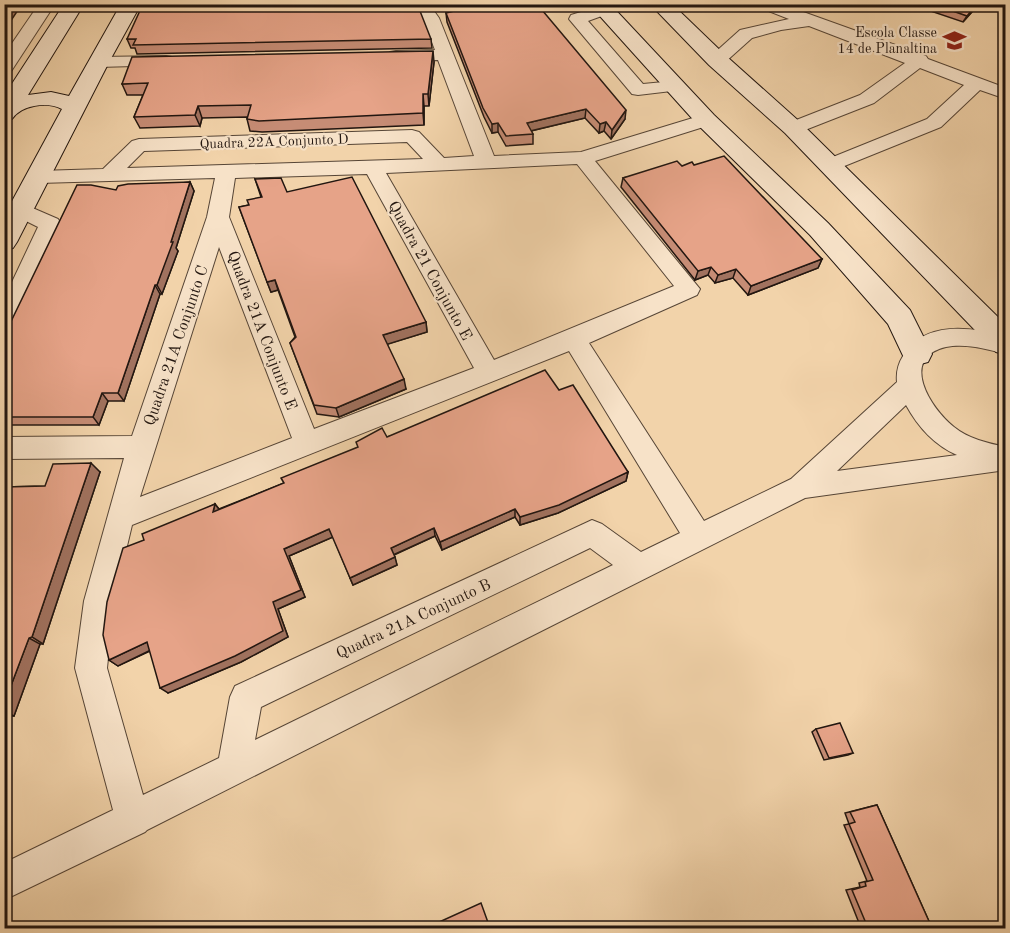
<svg xmlns="http://www.w3.org/2000/svg" width="1010" height="933" font-family="'Old Standard TT',serif">
<style>
.lines{fill:none;stroke-linecap:round;stroke-linejoin:round}
.street-casing{stroke:#564536;stroke-width:2}
.secondary-casing{stroke:#221610;stroke-width:2}
.street{fill:#f7e2c8;fill-rule:evenodd}
.secondary{fill:#f7e2c8;fill-rule:evenodd}
.wall{fill:#c68c75;stroke:#221610;stroke-width:1.5}
.shaded-wall{fill:#a1725f;stroke:#221610;stroke-width:1.5}
.building{fill:#e6a388;stroke:#221610;stroke-width:1.5}
.labels{text-anchor:middle;stroke-width:4.5;stroke-linejoin:round;paint-order:stroke}
.far-poi-label{font-size:14px;fill:#221610;stroke:#f7e2c8;text-anchor:end}
.far-street-label{font-size:14px;fill:#221610;stroke:#f7e2c8}
.street-label{font-size:16px;fill:#221610;stroke:#f7e2c8}
</style>
<rect width="100%" height="100%" fill="#f2d3aa"/>
<filter id="stains"><feTurbulence type="fractalNoise" baseFrequency=".00333" numOctaves="4"/><feColorMatrix values="0 0 0 0 .2 0 0 0 0 .09 0 0 0 0 .02 0 0 0 .5 -.17"/></filter>
<radialGradient id="worn" r=".72"><stop offset=".6" stop-color="#630" stop-opacity="0"/><stop offset="1" stop-color="#630" stop-opacity=".3"/></radialGradient>
<g class="lines">
<defs>
<g id="street">
<polygon points="39,4 55,4 10,73 4,74 4,55"/>
<path d="M412 4H429L439 18 494 156 581 152 706 114 713 116 716 120 713 124 595 161 700 289 697 295 589 343 704 521 791 479 897 382C896 372 898 364 903 356 924 320 971 327 1006 336V354C987 349 965 343 946 347 898 358 931 409 954 427 969 439 987 443 1006 447V470L805 498 147 830 145 832 4 900V863L113 810 75 668 84 601 124 458 4 459V437L132 436 207 217 215 178 39 183 32 182 29 177 32 172 39 171 103 169 132 141 139 139 412 130 419 132 444 158 474 156 438 60 396 61 390 60 387 56 390 52 396 51 435 50 423 19ZM407 142 423 159 127 168 144 151ZM577 164 674 286 494 360 386 173ZM367 174 474 368 314 429 229 217 235 178ZM219 247 292 438 140 497ZM569 351 680 533 641 552 602 524 592 520 235 686 230 697 219 758 143 795 107 668 114 601 132 525ZM906 405C918 427 934 445 957 455L837 471ZM590 548 613 565 255 740 261 707Z"/>
<polygon points="756,4 781,4 926,56 928,59 1006,88 1006,99 980,90 941,127 837,169 830,171 823,169 820,165 823,161 927,119 964,85 920,68 874,103 800,132 786,132 783,128 786,124 860,95 905,63 809,26 781,30 752,38 723,64 711,64 708,60 711,56 740,30 789,19 758,7"/>
<polygon points="604,5 612,10 610,13 588,21 643,84 674,81 680,82 683,86 680,90 638,95 632,94 569,19 571,15"/>
<polygon points="166,56 172,57 175,61 172,65 98,67 92,66 89,62 92,58 98,57"/>
<polygon points="21,203 58,219 61,224 16,325 12,331 4,334 4,299 38,227 14,215 10,210 14,205"/>
</g>
<g id="secondary">
<path d="M64 4H84L28 95 51 92 69 96 121 4H141L109 62 17 242 13 248 4 251V216L62 109C47 101 21 105 12 119L4 121V96Z"/>
<polygon points="589,4 610,4 714,115 828,223 910,310 932,354 928,362 917,365 906,362 888,324 810,235 698,125"/>
<polygon points="650,4 672,4 725,55 801,123 1006,325 1006,355 996,352 785,133 709,65"/>
</g>
</defs>
<!-- street casing -->
<use href="#street" class="street-casing"/>
<!-- secondary casing -->
<use href="#secondary" class="secondary-casing"/>
<!-- street -->
<use href="#street" class="street"/>
<!-- secondary -->
<use href="#secondary" class="secondary"/>
</g>
<!-- wall -->
<g class="wall">
<polygon points="910,4 979,4 963,22"/>
<polygon points="446,13 625,119 611,139 604,131 599,133 585,118 531,131 533,134 533,144 506,146 498,132 492,133 484,117 447,22"/>
<polygon points="127,39 431,39 432,48 137,54 135,48 131,48"/>
<polygon points="434,62 429,106 424,106 424,125 262,132 250,131 247,119 247,117 202,118 200,126 140,128 134,117 143,95 127,95 122,84"/>
<polygon points="694,165 822,259 818,268 748,295 733,278 715,283 708,275 695,280 621,187 623,178 682,166"/>
<polygon points="255,179 287,192 426,322 427,332 387,344 406,389 339,417 317,414 290,343 295,337 278,290 271,292 239,207 249,205 261,197"/>
<polygon points="190,182 194,191 176,248 178,251 162,294 160,294 124,401 108,401 99,425 4,425 4,336 116,190"/>
<polygon points="559,390 628,472 626,481 558,513 520,525 515,517 442,550 435,536 394,555 397,565 353,585 333,537 289,556 305,597 278,609 288,637 241,662 168,693 150,651 118,666 109,660 144,540 215,504 219,509 284,483 387,437"/>
<polygon points="100,472 43,644 40,644 14,716 4,716 4,487 45,486"/>
<polygon points="816,729 853,753 848,755 824,760 812,732"/>
<polygon points="877,805 932,928 861,928 846,890 860,887 859,883 867,881 844,825 849,824 845,813"/>
</g>
<!-- shaded-wall -->
<g class="shaded-wall">
<polygon points="13,4 22,4 4,31 4,17"/>
<rect x="436" y="4" width="4" height="5"/>
<polygon points="441,4 459,4 442,8"/>
<polygon points="977,4 979,4 963,22 967,16"/>
<polygon points="433,51 434,62 429,106 428,94"/>
<polygon points="423,94 424,106 424,125 423,113"/>
<polygon points="198,106 202,118 200,126 195,115"/>
<polygon points="586,109 585,118 526,132 527,123"/>
<polygon points="626,110 625,119 611,139 612,130"/>
<polygon points="606,122 604,131 599,133 600,124"/>
<polygon points="498,123 498,132 492,133 492,124"/>
<polygon points="190,182 194,191 176,248 178,251 162,294 157,285"/>
<polygon points="822,259 818,268 748,295 751,286"/>
<polygon points="711,267 708,275 695,280 698,271"/>
<polygon points="736,269 733,278 715,283 718,275"/>
<polygon points="275,280 278,290 271,292 267,282"/>
<polygon points="155,285 160,294 124,401 118,393"/>
<polygon points="426,322 427,332 385,345 383,335"/>
<polygon points="404,379 406,389 339,417 336,408"/>
<polygon points="102,393 108,401 99,425 93,417"/>
<polygon points="91,463 100,472 43,644 32,637"/>
<polygon points="628,472 626,481 558,513 520,525 520,517"/>
<polygon points="215,504 221,512 213,512"/>
<polygon points="515,509 515,517 442,550 440,542"/>
<polygon points="434,528 435,536 393,555 391,548"/>
<polygon points="329,529 333,537 289,556 305,597 278,609 288,637 241,662 168,693 160,688 273,602 284,549"/>
<polygon points="395,557 397,565 353,585 350,578"/>
<polygon points="29,638 40,644 14,716 4,712 4,704"/>
<polygon points="147,642 155,648 118,666 109,660"/>
</g>
<!-- building -->
<g class="building">
<polygon points="4,4 13,4 4,17"/>
<polygon points="143,4 416,4 420,11 431,39 133,45 136,39 127,39"/>
<polygon points="482,4 537,4 626,110 612,130 606,122 600,124 586,109 527,123 533,134 506,136 498,123 492,124 483,108 446,13"/>
<polygon points="933,4 977,4 967,16"/>
<polygon points="433,51 428,94 423,94 423,113 259,121 247,119 251,105 198,106 195,115 134,117 148,83 122,84 132,57"/>
<polygon points="724,156 822,259 751,286 736,269 718,275 711,267 698,271 623,178 677,161 682,166 692,162 694,165"/>
<polygon points="352,177 426,322 383,335 404,379 336,408 314,405 290,343 296,337 275,280 267,282 239,207 249,205 247,200 262,197 255,179 281,178 287,192"/>
<polygon points="190,182 171,242 173,242 157,285 155,285 118,393 102,393 93,417 4,417 4,336 77,185 91,185 116,190 118,186 128,184"/>
<polygon points="545,370 559,390 573,385 628,472 559,505 520,517 515,509 440,542 434,528 391,548 395,557 350,578 329,529 284,549 301,590 273,602 283,631 235,656 160,688 147,642 109,660 103,635 107,602 123,548 144,540 142,534 215,504 213,512 284,483 281,478 358,447 356,442 382,428 387,437"/>
<polygon points="91,463 32,637 29,638 4,704 4,487 45,486 53,464"/>
<polygon points="840,723 853,753 829,758 816,729"/>
<polygon points="877,805 932,928 868,928 852,890 866,886 865,882 873,880 849,824 855,822 850,812"/>
<polygon points="481,903 490,928 426,928"/>
</g>
<!-- icons -->
<defs>
<symbol id="school-bare" viewBox="-9 -9 18 18"><path d="M0-5L7-2L0 1L-7-2ZM-4 1L0 2.5L4 1V4Q0 6-4 4Z" fill="#8f2418" stroke="#f7e2c8" stroke-width="2.5" paint-order="stroke"/></symbol>
</defs>
<g fill-rule="evenodd">
<use href="#school-bare" x="938" y="24" width="33" height="33"/>
</g>
<g class="labels">
<!-- far-poi labels -->
<g class="far-poi-label">
<text x="937" y="37">Escola Classe<tspan x="937" dy="16">14 de Planaltina</tspan></text>
</g>
<!-- far-street labels -->
<g class="far-street-label">
<text transform="translate(274 141) rotate(-2)" y="5">Quadra 22A Conjunto D</text>
</g>
<!-- street labels -->
<g class="street-label">
<text transform="translate(431 270) rotate(61)" y="6">Quadra 21 Conjunto E</text>
<text transform="translate(263 330) rotate(69)" y="6">Quadra 21A Conjunto E</text>
<text transform="translate(175 345) rotate(-71)" y="6">Quadra 21A Conjunto C</text>
<text transform="translate(413 618) rotate(-25)" y="6">Quadra 21A Conjunto B</text>
</g>
</g>
<!-- margin -->
<rect width="1010" height="933" fill="none" stroke="#f2d3aa" stroke-width="24"/>
<rect x="6" y="6" width="998" height="921" fill="none" stroke="#221610" stroke-width="3"/>
<rect x="12" y="12" width="986" height="909" fill="none" stroke="#221610" stroke-width="1.5"/>
<rect width="100%" height="100%" filter="url(#stains)"/>
<rect width="100%" height="100%" fill="url(#worn)"/>
</svg>
